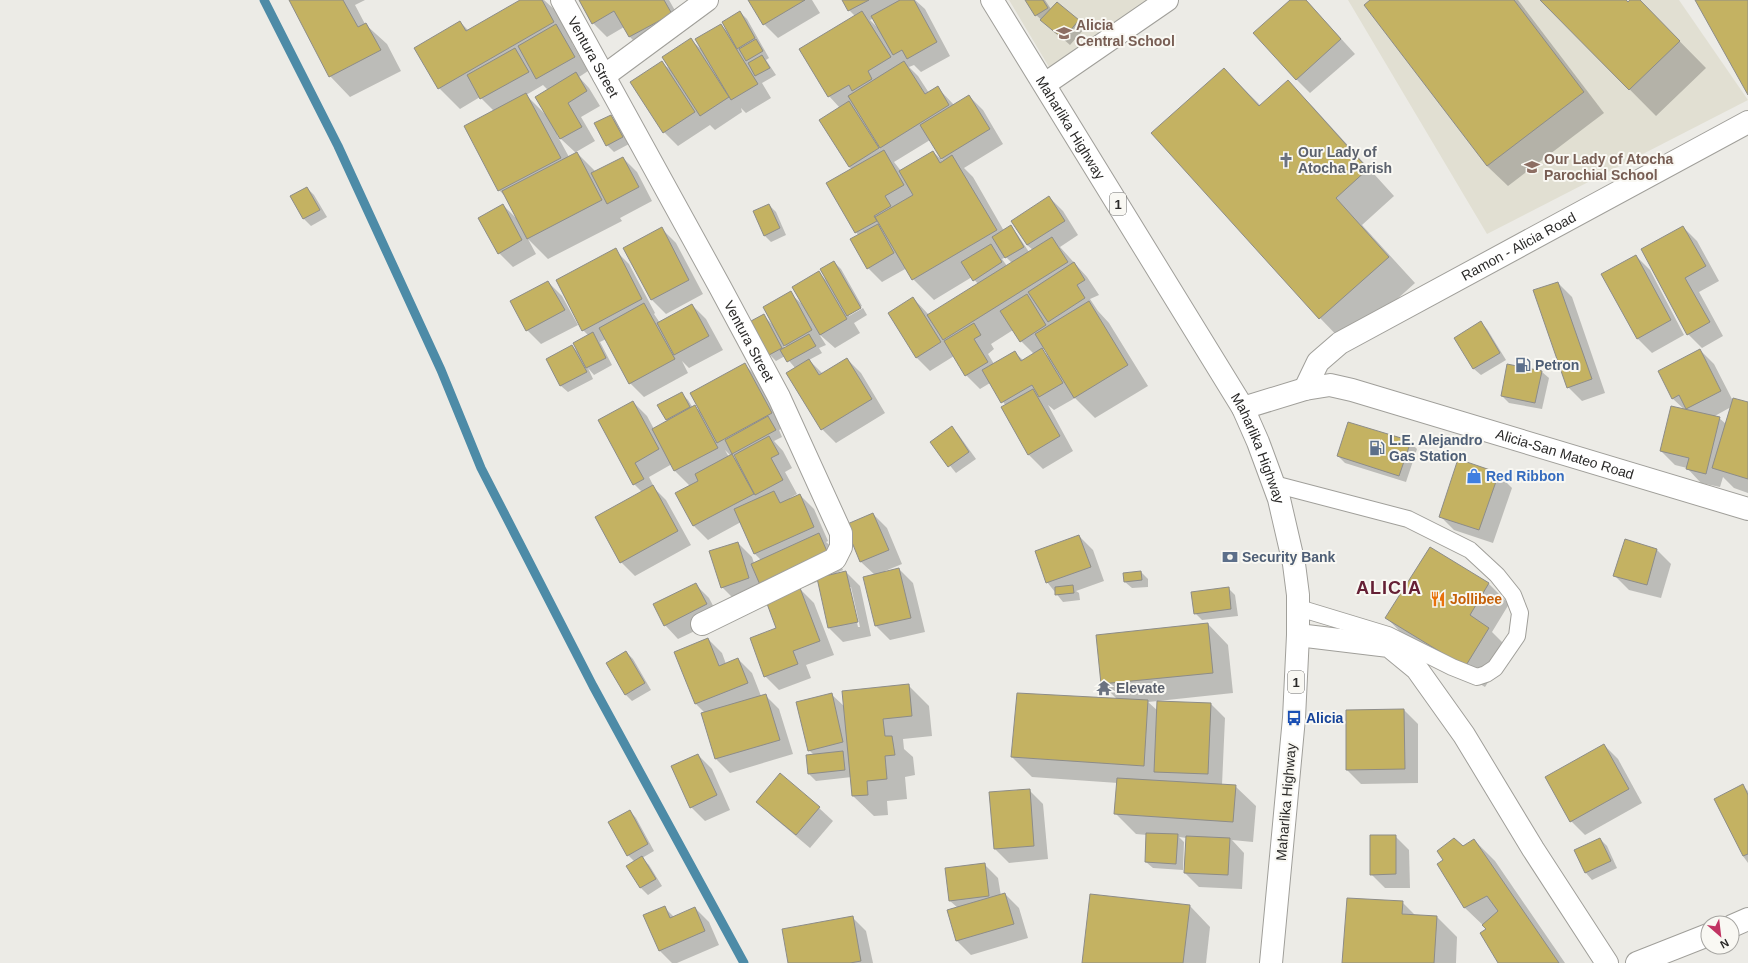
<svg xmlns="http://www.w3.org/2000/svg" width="1748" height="963" font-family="Arial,sans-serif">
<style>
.built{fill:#e1dfd2}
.shadow{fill:#0003;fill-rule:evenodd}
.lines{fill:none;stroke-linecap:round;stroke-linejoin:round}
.stream{stroke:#4d8ba7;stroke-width:9}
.building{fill:#c4b262;stroke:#8d8c88}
.lane-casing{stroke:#a09f9a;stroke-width:18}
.street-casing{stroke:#a09f9a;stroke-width:24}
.secondary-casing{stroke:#a09f9a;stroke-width:24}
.primary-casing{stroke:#a09f9a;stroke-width:24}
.lane{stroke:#fff;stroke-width:16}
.street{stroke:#fff;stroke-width:22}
.secondary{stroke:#fff;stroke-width:22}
.primary{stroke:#fff;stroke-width:22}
.labels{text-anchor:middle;stroke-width:4;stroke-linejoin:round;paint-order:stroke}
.shield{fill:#f9f8f3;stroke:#696866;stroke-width:1}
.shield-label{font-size:13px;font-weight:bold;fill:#2b2a29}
.education-label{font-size:14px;font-weight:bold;fill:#785e54;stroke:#f9f8f3;text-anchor:start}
.street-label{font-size:14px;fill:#2b2a29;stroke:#f9f8f3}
.worship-label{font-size:14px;font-weight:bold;fill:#5b616d;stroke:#f9f8f3;text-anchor:start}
.service-label{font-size:14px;font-weight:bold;fill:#4e5e75;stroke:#f9f8f3;text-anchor:start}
.shop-label{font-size:14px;font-weight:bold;fill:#366cbe;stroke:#f9f8f3;text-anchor:start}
.food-label{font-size:14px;font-weight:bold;fill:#c56008;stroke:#f9f8f3;text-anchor:start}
.transit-label{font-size:14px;font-weight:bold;fill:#164399;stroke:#f9f8f3;text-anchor:start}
.district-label{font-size:18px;font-weight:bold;letter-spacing:1px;fill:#652035;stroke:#f9f8f3}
</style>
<rect width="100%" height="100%" fill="#ecebe6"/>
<!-- built -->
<g class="built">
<polygon points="1009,0 1150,0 1049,67"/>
<polygon points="1348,0 1679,0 1748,100 1487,234"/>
</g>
<!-- shadow -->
<g class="shadow">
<polygon points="290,0 365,0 355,5 365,24 387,44 401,71 350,97 330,76"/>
<path d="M522 0H544L557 12 574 42 572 43 588 71 579 77 589 88 600 106 581 117 595 141 576 152 596 172 623 158 637 172 652 201 620 218 622 221 548 259 528 239 536 254 513 267 499 253 503 205 517 219 506 197 499 190 494 111 480 97 460 109 439 88 460 22 469 31ZM543 85 548 90 546 115 526 95ZM558 134 561 139 576 153 569 157 557 135Z"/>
<polygon points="580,0 669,0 685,28 644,51 630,37 624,27 607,37 593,23"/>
<polygon points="749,0 812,0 820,13 778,38 764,24"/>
<path d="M843 0H915L925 9 950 56 921 72 914 65 909 67 918 76 929 93 937 87 954 105 969 96 983 110 1003 144 964 168 973 177 1004 231 1011 227 1017 234 1029 252 1033 250 1027 245 1049 197 1063 211 1078 235 1060 247 1087 277 1099 295 1090 299 1098 311 1109 323 1148 386 1095 418 1075 398 1054 410 1048 405 1073 451 1043 469 1029 455 1002 408 1006 406 990 383 980 389 966 375 954 356 930 371 916 357 913 298 929 315 978 284 972 277 934 300 913 279 907 268 882 282 868 268 858 235 827 183 852 169 849 167 840 108 829 96 855 16 849 10ZM874 18 879 29 870 20ZM930 140 943 161 933 152 901 171 894 162ZM1006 257 1012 263 1007 266 1002 259ZM1013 330 1021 341 1034 354 1023 360 1014 352 994 364 988 354 994 349 991 344ZM1045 348 1050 358 1042 350Z"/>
<polygon points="1026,0 1045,0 1051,9 1057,3 1085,28 1070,45 1036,15"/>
<polygon points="1292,0 1306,0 1355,54 1310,93 1296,79"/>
<polygon points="1372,0 1518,0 1604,113 1508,186 1487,166"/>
<polygon points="1541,0 1624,0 1628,4 1632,0 1639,0 1706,68 1656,116"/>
<polygon points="740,12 747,19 769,58 766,60 776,75 762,83 771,98 746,113 741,108 742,112 715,130 710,125 678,146 664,132 662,63 672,71 690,39 703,51 721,25 728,32"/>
<polygon points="1224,69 1261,106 1288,82 1314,108 1394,196 1362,225 1415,283 1346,345 1320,318 1153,133"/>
<polygon points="611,116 618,123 629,144 614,152 607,145"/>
<polygon points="307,188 314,195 327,217 311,226 304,219 292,196"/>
<polygon points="769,205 776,212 786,235 771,242 764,235"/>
<polygon points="1683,227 1697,241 1719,281 1699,292 1723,336 1702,348 1688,334 1642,249"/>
<polygon points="662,229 676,243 703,294 666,314 652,300"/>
<polygon points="615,250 629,264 655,313 654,314 660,323 692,305 706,319 723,350 689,368 682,361 688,373 644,397 630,383 606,339 600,342 612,365 594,375 588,368 593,379 568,392 561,386 547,360 572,346 579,353 589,336 583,330"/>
<polygon points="1636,256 1650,270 1684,335 1652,353 1638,339"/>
<path d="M834 262 841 269 862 306 849 314V316L863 308 867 315 854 323 860 333 835 348 819 334 826 345 819 348 822 353 809 360 823 374 847 359 861 373 885 413 836 443 822 429 796 369 785 356 776 361 770 355 763 315 773 325 790 293 803 305 819 273 827 281ZM782 342 787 347 785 348Z"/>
<polygon points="548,282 562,296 578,325 541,344 527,330"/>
<polygon points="1558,283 1572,297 1605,393 1582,401 1568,387"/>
<polygon points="1480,322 1487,329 1506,360 1481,375 1474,369"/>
<path d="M1700 350 1714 364 1733 401 1748 403V493L1734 488 1723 477 1720 487 1701 483 1687 468 1675 465 1661 451 1685 410 1672 398ZM1731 407 1726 424 1719 418 1713 417Z"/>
<path d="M744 364 758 378 785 427 779 430 782 437 774 441 783 451 792 468 785 472 797 494 790 498 791 499 800 495 814 509 828 541 826 542 833 548 843 570 832 575 846 572 860 586 871 636 843 642 829 628 819 581 800 589 814 603 834 655 806 665 811 678 779 690 765 676 778 629 767 601H736L722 587 738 543 752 557 754 563 761 560 755 554 741 522 708 540 694 526 677 493 690 486 675 471 672 464 649 477 655 489 666 500 691 545 635 576 621 562 596 518 642 492 634 484 599 420 633 402 647 416 654 429 668 421 667 419 681 393 688 400 693 408 695 407 701 412ZM725 450 731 456 729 457ZM735 455 736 456 739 462 733 456ZM849 587H851L860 627H858Z"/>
<polygon points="1542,372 1549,378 1542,409 1509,403 1502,396"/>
<polygon points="952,428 958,434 976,459 956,473 931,442"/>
<polygon points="1410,442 1417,449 1406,482 1345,463 1338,456"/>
<polygon points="1498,474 1512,488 1493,543 1454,530 1440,516"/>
<polygon points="873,514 887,528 902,564 885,571 886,573 899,569 913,583 925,632 890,640 876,626 864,578 875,575 861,562 846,525"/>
<polygon points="1079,536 1093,550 1104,581 1076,591 1079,593 1080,600 1063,602 1047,582"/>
<polygon points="1431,548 1489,584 1509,604 1492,632 1509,649 1485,687 1407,639 1387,618"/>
<polygon points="1657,550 1671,564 1661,598 1629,590 1615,576"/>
<polygon points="1141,572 1148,579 1148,587 1132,588 1125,582"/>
<polygon points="695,584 709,598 720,619 678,639 665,625"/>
<polygon points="1228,588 1235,595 1238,616 1202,620 1195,613"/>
<path d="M1208 624 1228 645 1233 693 1158 701V702L1211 704 1225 718 1222 785 1235 786 1256 806 1253 842 1232 840 1244 853 1242 889 1199 887 1185 873 1187 838 1179 837 1184 842 1183 870 1153 868 1146 862 1147 835 1136 834 1116 814 1118 783 1032 777 1012 757 1117 699 1102 684ZM1158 701V711L1148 702Z"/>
<polygon points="708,639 722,653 726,664 738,659 752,673 761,696 765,695 779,709 793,754 730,773 716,759 702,714 705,713 696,704 675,652"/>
<polygon points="626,652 633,659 651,690 632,701 626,695"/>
<polygon points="909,686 929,706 932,736 903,739 904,749 913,757 915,775 905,777 907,799 887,801 888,815 874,816 853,796 852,777 816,781 809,774 814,755 809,750 831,694 845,707"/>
<polygon points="1404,710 1418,724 1418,783 1361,784 1347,770 1347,711"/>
<polygon points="1604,745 1618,759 1642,803 1585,835 1571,821"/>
<polygon points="698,755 712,769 730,810 705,821 691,807"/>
<polygon points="1743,786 1748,791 1748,863 1743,856"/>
<polygon points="1029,790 1043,804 1048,859 1009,863 995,849"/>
<polygon points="758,802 819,808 833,821 810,848 772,816"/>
<polygon points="630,811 636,818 654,851 642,858 649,865 662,886 648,895 641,888 628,867 635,862 628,855"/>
<polygon points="1395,836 1409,850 1410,888 1385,888 1371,874"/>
<polygon points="1600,839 1607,846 1617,868 1592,880 1586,873 1575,850"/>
<polygon points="1474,840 1495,861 1565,963 1499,963 1488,930 1465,908 1439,864"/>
<polygon points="984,864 998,878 1001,896 1005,894 1019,908 1028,938 971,955 957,941 958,908 950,901 946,869"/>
<polygon points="1402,902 1415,915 1437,917 1457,937 1456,963 1343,963"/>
<polygon points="1190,906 1210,927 1206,963 1083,963"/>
<polygon points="664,907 674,917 695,908 709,922 719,945 677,963 672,963 659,950"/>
<polygon points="852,917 866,931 873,963 789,963"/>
</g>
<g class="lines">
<!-- stream -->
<polyline class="stream" points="264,0 338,146 441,370 481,468 593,686 744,963"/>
</g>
<!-- building -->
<g class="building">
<polygon points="289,0 343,0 358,27 366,23 381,50 329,77"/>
<polygon points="520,0 542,0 554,22 438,89 414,48 460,21 466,31"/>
<polygon points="579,0 664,0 672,14 629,37 614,11 592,24"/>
<polygon points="748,0 805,0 763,25"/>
<polygon points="842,0 869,0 848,11"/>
<polygon points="900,0 914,0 937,42 907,59 902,50 893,55 871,16"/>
<polygon points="1025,0 1043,0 1048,8 1035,16"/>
<polygon points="1290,0 1306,0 1341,39 1296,80 1253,33"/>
<polygon points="1370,0 1514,0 1584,92 1487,166 1364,5"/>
<polygon points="1540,0 1626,0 1628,2 1630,0 1640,0 1680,41 1629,90"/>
<polygon points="1695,0 1748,0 1748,95"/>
<polygon points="1057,2 1079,20 1063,39 1040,20"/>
<polygon points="740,11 755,38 737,49 722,22"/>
<polygon points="862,11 891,57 868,71 872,79 852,91 849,85 828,97 799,49"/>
<polygon points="556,24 575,57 536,79 518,46"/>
<polygon points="721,24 758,84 731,100 695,39"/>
<polygon points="691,38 729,97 700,116 662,57"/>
<polygon points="756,39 763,51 746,61 739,49"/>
<polygon points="515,48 529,72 480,99 467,75"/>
<polygon points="762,55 770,68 755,76 748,63"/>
<polygon points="662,61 695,112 663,133 630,82"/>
<polygon points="904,61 925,94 938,86 949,105 880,148 848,96"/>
<polygon points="1224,68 1259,106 1288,80 1368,169 1336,198 1389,257 1319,319 1151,133"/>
<polygon points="576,72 587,91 568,103 582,127 560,139 535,97"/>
<polygon points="526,93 561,158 498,191 464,126"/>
<polygon points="969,95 990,129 941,159 920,125"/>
<polygon points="849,101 879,148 849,167 819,120"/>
<polygon points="611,115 623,137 606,146 594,123"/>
<polygon points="884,150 904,185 885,196 891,206 874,216 877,221 855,233 826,183"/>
<polygon points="933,151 940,163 952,155 997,230 912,280 875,217 913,195 899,171"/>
<polygon points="577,152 602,200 527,239 502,191"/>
<polygon points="623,157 639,187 607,204 591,173"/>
<polygon points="307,187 320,210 303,219 290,196"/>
<polygon points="1049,196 1065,221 1027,245 1011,221"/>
<polygon points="503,204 522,240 498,254 478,218"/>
<polygon points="769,204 780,228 764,236 753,211"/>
<polygon points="878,224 894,253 867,269 850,239"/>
<polygon points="1011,225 1024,247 1005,258 992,237"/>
<polygon points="1683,226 1706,266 1685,278 1710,322 1687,335 1641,249"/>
<polygon points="662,227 689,280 651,300 623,248"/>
<polygon points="1052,237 1068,262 943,340 927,315"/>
<polygon points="991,244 1002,262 973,281 961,262"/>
<polygon points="616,248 642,299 582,331 556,280"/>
<polygon points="1636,255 1671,320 1637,339 1601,274"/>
<polygon points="834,261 861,308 847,316 820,269"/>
<polygon points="1074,262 1085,280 1077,285 1085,298 1048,322 1028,292"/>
<polygon points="819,271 847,319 820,335 792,287"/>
<polygon points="548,281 565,310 526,331 510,301"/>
<polygon points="1558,282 1592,379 1567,388 1533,290"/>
<polygon points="791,291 812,330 784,346 763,307"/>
<polygon points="1027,294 1046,325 1020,342 1000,311"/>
<polygon points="913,297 941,342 916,358 888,313"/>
<polygon points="1089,301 1128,365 1074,398 1035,334"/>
<polygon points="644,303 675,359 629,384 599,328"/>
<polygon points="692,304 709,336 674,355 657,323"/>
<polygon points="764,314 782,348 769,355 751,321"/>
<polygon points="1481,321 1500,353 1473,369 1454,338"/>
<polygon points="974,323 981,335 974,339 988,362 965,376 944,341"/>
<polygon points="593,332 606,358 586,368 573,343"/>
<polygon points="809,334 816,346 787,362 780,350"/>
<polygon points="572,345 587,372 560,386 546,359"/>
<polygon points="1042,348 1063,383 1039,397 1032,385 1001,403 982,370 1015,351 1021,361"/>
<polygon points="1700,349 1721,391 1686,409 1679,395 1672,399 1658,371"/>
<polygon points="847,358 872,399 821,430 786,373 809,359 819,375"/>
<polygon points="745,363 772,413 717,443 690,393"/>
<polygon points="1507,364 1542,371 1535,403 1501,396"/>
<polygon points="1033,389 1060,436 1028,455 1001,407"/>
<polygon points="682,392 690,407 666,420 657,405"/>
<polygon points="1733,398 1748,402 1748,479 1712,468"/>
<polygon points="633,401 659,449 635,463 644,479 633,485 598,420"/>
<polygon points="695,405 718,448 674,471 652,429"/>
<polygon points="1671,406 1720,417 1706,474 1686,469 1689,458 1660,451"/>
<polygon points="768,416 776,430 732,454 725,440"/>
<polygon points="1348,422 1411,441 1399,476 1337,456"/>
<polygon points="952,426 969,452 948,467 930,442"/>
<polygon points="769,436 779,454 771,458 783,480 755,495 734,455"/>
<polygon points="732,454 754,494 693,526 675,493 698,481 695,474"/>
<polygon points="1458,459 1499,473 1479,530 1439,517"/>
<polygon points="653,485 678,531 620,563 595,517"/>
<polygon points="774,491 780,503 800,494 814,527 754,554 734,509"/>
<polygon points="873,513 889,550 860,562 845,525"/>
<polygon points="819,533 829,556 761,587 751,564"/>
<polygon points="1079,535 1091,567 1046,583 1035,551"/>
<polygon points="1625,539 1657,549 1647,585 1613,576"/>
<polygon points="738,542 749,578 721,588 709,551"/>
<polygon points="1430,547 1489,583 1470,615 1489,628 1465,667 1385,618"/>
<polygon points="899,568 911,618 875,626 863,577"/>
<polygon points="846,571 858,622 828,628 817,578"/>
<polygon points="1141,571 1142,580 1124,582 1123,573"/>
<polygon points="696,583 707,604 664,626 653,604"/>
<polygon points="1073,585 1074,593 1055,595 1055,587"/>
<polygon points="1229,587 1231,609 1194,614 1191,592"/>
<polygon points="800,588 820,641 793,651 798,664 764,677 750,638 776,628 766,601"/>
<polygon points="1208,623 1213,673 1101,684 1096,635"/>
<polygon points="708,638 719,666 738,658 748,683 695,704 674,652"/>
<polygon points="626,651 645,683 625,695 606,663"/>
<polygon points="909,684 912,716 883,719 885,736 892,736 895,755 885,756 887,779 867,781 868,795 852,796 842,691"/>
<polygon points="832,693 843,742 808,751 796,702"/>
<polygon points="1017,693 1148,700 1144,766 1011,757"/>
<polygon points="766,694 780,740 715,759 701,713"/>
<polygon points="1157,701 1211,703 1208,774 1154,772"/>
<polygon points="1404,709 1405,769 1346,770 1346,710"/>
<polygon points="1604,744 1629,789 1570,822 1545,777"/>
<polygon points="843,751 845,770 808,774 806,755"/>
<polygon points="698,754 717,795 690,808 671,766"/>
<polygon points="780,773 820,807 796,835 756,802"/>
<polygon points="1117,778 1236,785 1233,822 1114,814"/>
<polygon points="1743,784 1748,795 1748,854 1743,856 1714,799"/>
<polygon points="1030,789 1034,846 994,849 989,792"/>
<polygon points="630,810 648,844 627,856 608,822"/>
<polygon points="1146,833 1178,834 1176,864 1145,862"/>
<polygon points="1370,835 1396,835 1396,874 1370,875"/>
<polygon points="1186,836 1230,838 1228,875 1184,873"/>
<polygon points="1454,838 1463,846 1474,839 1559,963 1498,963 1480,933 1486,929 1482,925 1498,911 1487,896 1464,908 1437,864 1443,860 1437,851"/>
<polygon points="1600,838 1611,861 1585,873 1574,850"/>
<polygon points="642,856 656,879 640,888 626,866"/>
<polygon points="985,863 989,896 949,901 945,868"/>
<polygon points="1005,893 1014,924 956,941 947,910"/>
<polygon points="1090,894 1190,905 1183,963 1082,963"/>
<polygon points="1347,898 1403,901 1402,914 1437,916 1434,963 1342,963"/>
<polygon points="665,906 670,918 695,907 705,931 659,951 643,915"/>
<polygon points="853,916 861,961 850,963 788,963 782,929"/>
</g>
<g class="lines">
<defs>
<polyline id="lane" points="1274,484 1408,519 1470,550 1497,575 1513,595 1520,613 1517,636 1495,668 1486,674 1477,677 1452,667 1388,635 1299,608"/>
<g id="street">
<path id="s1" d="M562 0 720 287 779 397 841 533V547L835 559 702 624"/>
<polyline points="604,76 707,0"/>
<polyline points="1045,84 1167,0"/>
<polyline points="1298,635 1389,646 1417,669 1464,735 1533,849 1607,963"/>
<polyline points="1732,926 1748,919"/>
<polyline points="1637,963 1708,935"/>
</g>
<g id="secondary">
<path id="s2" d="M1305 389 1318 362 1340 343 1748 122"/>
<path id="s3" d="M1243 408 1305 389 1330 385 1352 390 1748 509"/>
</g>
<g id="primary">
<path id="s4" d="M992 0 1243 408 1258 442 1279 499 1294 564 1298 595V635L1294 718 1271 963"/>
</g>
</defs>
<!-- lane casing -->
<use href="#lane" class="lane-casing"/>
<!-- street casing -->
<use href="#street" class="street-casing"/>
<!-- secondary casing -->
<use href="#secondary" class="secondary-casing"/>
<!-- primary casing -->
<use href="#primary" class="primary-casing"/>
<!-- lane -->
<use href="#lane" class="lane"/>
<!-- street -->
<use href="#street" class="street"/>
<!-- secondary -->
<use href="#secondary" class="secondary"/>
<!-- primary -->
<use href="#primary" class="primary"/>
</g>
<!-- icons -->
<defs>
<symbol id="school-bare" viewBox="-9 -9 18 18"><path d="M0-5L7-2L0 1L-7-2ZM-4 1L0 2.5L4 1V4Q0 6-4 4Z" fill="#8d6e63" stroke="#f9f8f3" stroke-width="2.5" paint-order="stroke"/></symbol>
<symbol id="church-bare" viewBox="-9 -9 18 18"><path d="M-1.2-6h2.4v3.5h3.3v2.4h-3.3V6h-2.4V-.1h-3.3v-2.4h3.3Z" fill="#6b7280" stroke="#f9f8f3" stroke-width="2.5" paint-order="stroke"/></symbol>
<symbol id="fuel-bare" viewBox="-9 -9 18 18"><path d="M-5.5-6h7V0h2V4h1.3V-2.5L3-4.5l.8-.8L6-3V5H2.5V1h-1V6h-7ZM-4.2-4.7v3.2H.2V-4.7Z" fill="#5c6f8a" stroke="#f9f8f3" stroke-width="2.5" paint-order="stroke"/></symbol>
<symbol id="shop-bare" viewBox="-9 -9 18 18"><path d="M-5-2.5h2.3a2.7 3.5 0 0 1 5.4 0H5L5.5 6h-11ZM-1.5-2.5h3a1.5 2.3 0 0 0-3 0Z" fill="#3f7fe0" stroke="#f9f8f3" stroke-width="2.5" paint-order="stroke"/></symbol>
<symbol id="bank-bare" viewBox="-9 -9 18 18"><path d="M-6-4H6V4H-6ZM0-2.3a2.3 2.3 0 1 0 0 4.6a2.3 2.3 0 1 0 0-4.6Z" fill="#5c6f8a" stroke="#f9f8f3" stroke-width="2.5" paint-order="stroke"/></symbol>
<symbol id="restaurant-bare" viewBox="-9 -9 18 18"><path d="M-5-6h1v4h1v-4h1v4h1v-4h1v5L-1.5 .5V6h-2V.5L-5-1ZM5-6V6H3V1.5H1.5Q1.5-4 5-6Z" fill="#e8710a" stroke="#f9f8f3" stroke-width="2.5" paint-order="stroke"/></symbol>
<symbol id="temple-bare" viewBox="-9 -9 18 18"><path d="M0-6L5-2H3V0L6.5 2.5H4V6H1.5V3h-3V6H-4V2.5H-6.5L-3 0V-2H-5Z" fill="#6b7280" stroke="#f9f8f3" stroke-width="2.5" paint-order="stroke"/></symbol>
<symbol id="bus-bare" viewBox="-9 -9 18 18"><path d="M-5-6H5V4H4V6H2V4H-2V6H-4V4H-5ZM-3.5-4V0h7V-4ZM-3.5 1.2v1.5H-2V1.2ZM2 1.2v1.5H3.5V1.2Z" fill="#1a4fb4" stroke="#f9f8f3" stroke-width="2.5" paint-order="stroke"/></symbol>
</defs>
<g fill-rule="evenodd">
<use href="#school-bare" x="1053" y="22" width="22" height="22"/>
<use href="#church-bare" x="1275" y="149" width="22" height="22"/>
<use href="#school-bare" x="1521" y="156" width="22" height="22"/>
<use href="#fuel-bare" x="1512" y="354" width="22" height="22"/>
<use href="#fuel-bare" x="1366" y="437" width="22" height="22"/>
<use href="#shop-bare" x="1463" y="465" width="22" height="22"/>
<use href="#bank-bare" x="1219" y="546" width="22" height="22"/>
<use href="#restaurant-bare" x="1427" y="588" width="22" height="22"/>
<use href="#temple-bare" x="1093" y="677" width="22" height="22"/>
<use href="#bus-bare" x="1283" y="707" width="22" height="22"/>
</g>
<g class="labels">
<!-- shield labels -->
<g class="shield">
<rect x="1110" y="193" width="16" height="22" rx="3"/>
<rect x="1288" y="671" width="16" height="22" rx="3"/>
</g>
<g class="shield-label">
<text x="1118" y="209">1</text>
<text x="1296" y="687">1</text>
</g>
<!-- education labels -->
<g class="education-label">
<text x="1076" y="30">Alicia<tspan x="1076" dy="16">Central School</tspan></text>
<text x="1544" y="164">Our Lady of Atocha<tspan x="1544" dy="16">Parochial School</tspan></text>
</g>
<!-- street labels -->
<g class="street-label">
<text dy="5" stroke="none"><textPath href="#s1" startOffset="65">Ventura Street</textPath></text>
<text dy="5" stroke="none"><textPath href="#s4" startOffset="150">Maharlika Highway</textPath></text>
<text dy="5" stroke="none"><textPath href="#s2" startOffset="262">Ramon - Alicia Road</textPath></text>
<text dy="5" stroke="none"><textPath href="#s1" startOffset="389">Ventura Street</textPath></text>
<text dy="5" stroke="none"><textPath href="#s4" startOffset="522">Maharlika Highway</textPath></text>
<text dy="5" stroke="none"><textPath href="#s3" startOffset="335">Alicia-San Mateo Road</textPath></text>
<text transform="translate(1286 802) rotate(-85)" y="5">Maharlika Highway</text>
</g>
<!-- worship labels -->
<g class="worship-label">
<text x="1298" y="157">Our Lady of<tspan x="1298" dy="16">Atocha Parish</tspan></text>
<text x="1116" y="693">Elevate</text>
</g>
<!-- service labels -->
<g class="service-label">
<text x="1535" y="370">Petron</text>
<text x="1389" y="445">L.E. Alejandro<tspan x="1389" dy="16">Gas Station</tspan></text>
<text x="1242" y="562">Security Bank</text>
</g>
<!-- shop labels -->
<g class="shop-label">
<text x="1486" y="481">Red Ribbon</text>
</g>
<!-- food labels -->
<g class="food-label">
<text x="1450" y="604">Jollibee</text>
</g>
<!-- transit labels -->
<g class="transit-label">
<text x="1306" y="723">Alicia</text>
</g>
<!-- district labels -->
<g class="district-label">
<text x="1389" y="594">ALICIA</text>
</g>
</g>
<!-- north arrow -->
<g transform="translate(1720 935) rotate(152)"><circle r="19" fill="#f9f8f3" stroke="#a7a6a2"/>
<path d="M0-3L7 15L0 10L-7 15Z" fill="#c13463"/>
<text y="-6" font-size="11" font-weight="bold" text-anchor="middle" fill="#2b2a29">N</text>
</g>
</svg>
